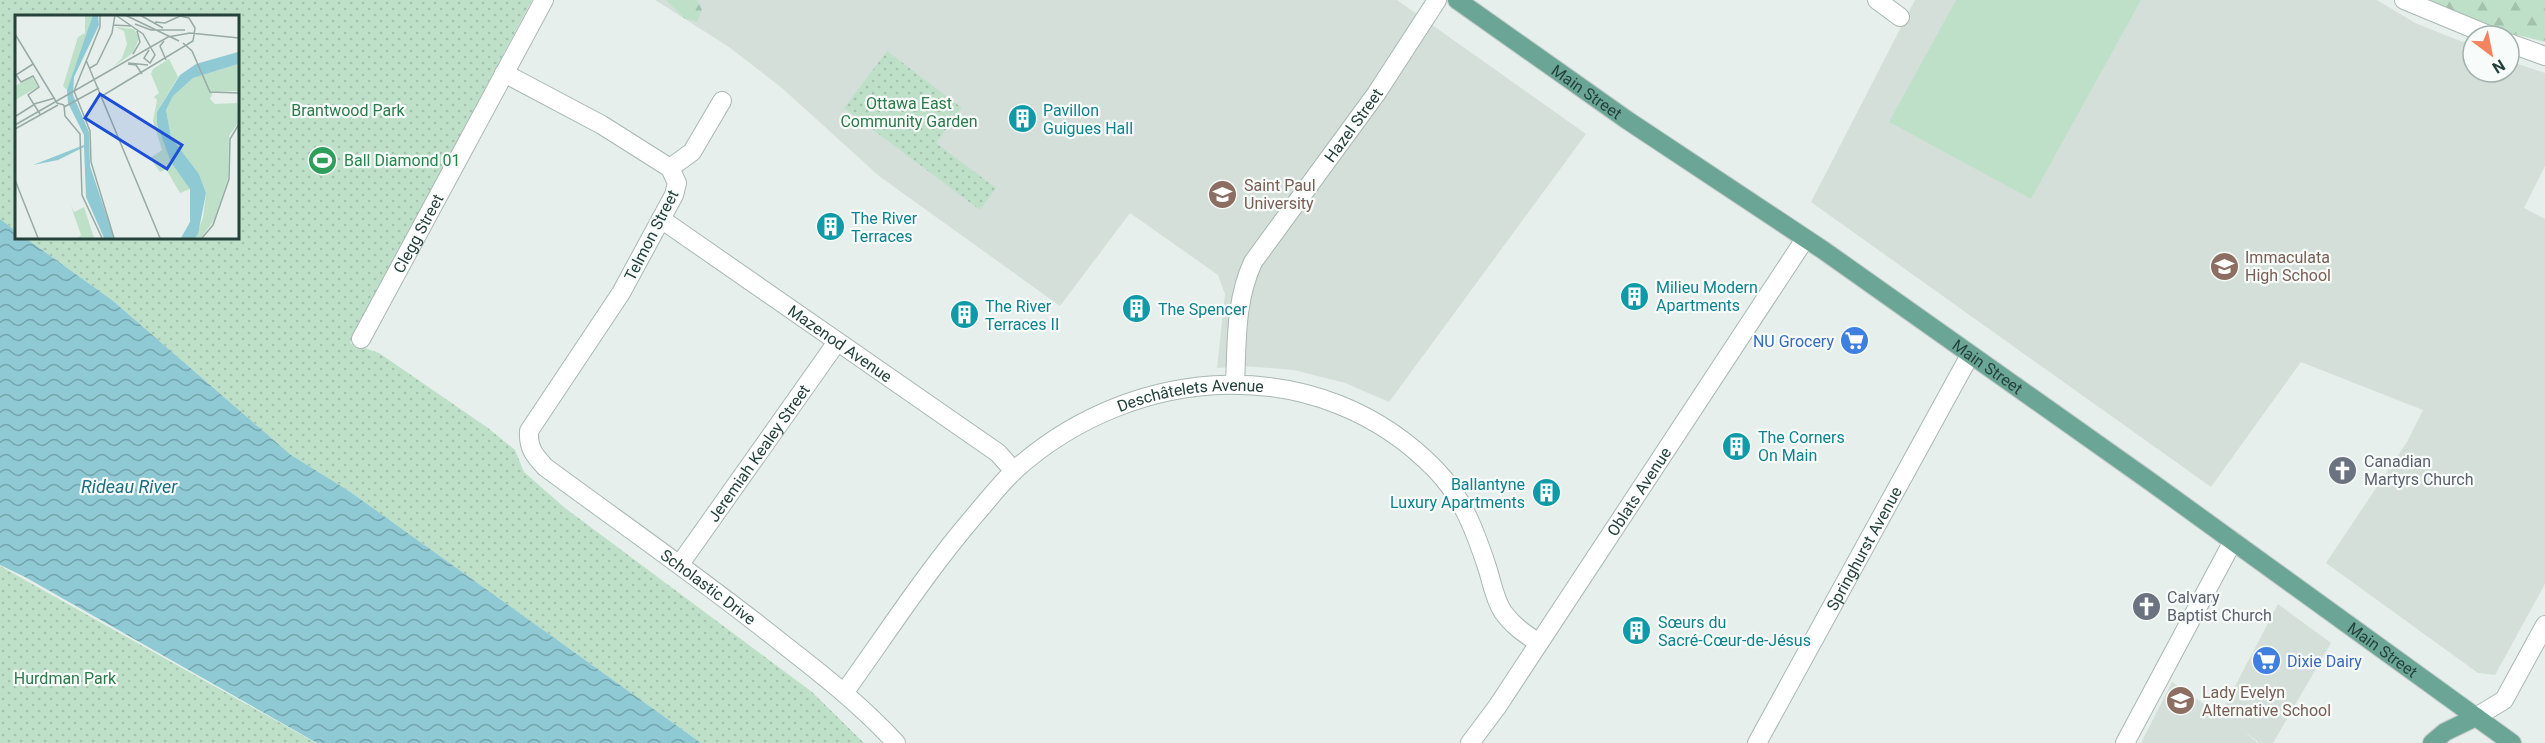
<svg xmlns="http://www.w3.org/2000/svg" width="2545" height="743" font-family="Roboto,sans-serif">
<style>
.built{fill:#d4dfda}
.grass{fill:#bfe0c8}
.forest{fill:url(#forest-firs)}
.park{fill:url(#park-dots)}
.water{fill:url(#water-waves)}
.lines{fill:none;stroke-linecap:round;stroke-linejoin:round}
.minor-casing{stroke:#a8b8b2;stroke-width:20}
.major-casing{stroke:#c2cac8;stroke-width:20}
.minor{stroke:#fff;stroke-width:18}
.major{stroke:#6aa596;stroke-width:18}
.labels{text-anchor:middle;stroke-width:4.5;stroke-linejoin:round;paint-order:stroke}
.street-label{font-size:16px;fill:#24423a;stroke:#f7fbf9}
.park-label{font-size:16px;fill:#2d7a4b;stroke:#f7fbf9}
.culture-label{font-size:16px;fill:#0d838f;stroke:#f7fbf9;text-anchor:start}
.leisure-label{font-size:16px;fill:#27864d;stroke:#f7fbf9;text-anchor:start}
.education-label{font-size:16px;fill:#785e54;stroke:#f7fbf9;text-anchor:start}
.shop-label{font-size:16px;fill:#366cbe;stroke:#f7fbf9;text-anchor:end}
.worship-label{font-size:16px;fill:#5b616d;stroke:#f7fbf9;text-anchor:start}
.water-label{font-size:18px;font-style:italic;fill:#1c6f80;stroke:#f7fbf9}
.inset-road{fill:none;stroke:#98aaa4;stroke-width:1.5}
.view{fill:#1d4ed8;fill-opacity:0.15;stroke:#1d4ed8;stroke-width:3}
.inset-edge{fill:none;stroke:#24423a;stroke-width:3}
</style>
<defs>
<pattern id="forest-firs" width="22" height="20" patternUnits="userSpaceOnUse" patternTransform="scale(1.5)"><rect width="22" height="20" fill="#bfe0c8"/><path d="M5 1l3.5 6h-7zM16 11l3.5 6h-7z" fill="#a4c1ad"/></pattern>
<pattern id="park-dots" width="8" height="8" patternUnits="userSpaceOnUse" patternTransform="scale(1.5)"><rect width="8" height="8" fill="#bfe0c8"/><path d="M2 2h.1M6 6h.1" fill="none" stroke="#a4c1ad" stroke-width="1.8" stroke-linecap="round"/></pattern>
<pattern id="water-waves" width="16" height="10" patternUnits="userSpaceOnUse" patternTransform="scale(1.5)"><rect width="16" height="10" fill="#8ec9d4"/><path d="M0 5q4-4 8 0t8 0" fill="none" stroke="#74a5ad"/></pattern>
</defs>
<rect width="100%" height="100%" fill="#e6efeb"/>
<!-- built -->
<g class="built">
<polygon points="655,0 1397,0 1586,134 1389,402 1345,383 1294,370 1243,366 1217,368 1225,294 1218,275 1130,213 1060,306 879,176 782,88 729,47"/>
<polygon points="1915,0 2377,0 2415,23 2473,46 2473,72 2509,72 2509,61 2545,73 2545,166 2524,208 2545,219 2545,584 2495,675 2478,673 2326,563 2407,442 2423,410 2301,362 2211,487 1811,202"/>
<polygon points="2278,604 2331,643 2273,743 2260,743 2243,731 2258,743 2141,743 2172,682 2220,715"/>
</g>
<!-- grass -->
<polygon class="grass" points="1956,0 2141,0 2031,199 1889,122"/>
<!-- forest -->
<g class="forest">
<polygon points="666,0 697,0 702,10 697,22 684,18"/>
<polygon points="2414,0 2545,0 2545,42 2449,17"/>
</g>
<!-- park -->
<g class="park">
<polygon points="0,0 532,0 350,343 379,353 488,428 515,450 524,472 565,508 812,692 864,743 701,743 349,491 291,455 112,300 24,237 237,237 237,16 16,16 16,231 0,219"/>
<polygon points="887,51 962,108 936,143 996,188 980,210 844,108"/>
<polygon points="0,566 316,743 0,743"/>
</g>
<!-- water -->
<polygon class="water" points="0,219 16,231 16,237 24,237 112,300 291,455 349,491 701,743 317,743 25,577 0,565"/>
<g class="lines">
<defs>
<g id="minor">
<polyline points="1877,0 1900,17"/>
<polyline points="2404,0 2491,36"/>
<polyline points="2509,43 2545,56"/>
<path id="s1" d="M504 73 602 125 670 168 677 183 674 195 621 293 529 431C528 448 534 455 545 467 625 526 706 582 783 644 823 675 862 706 896 743"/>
<polyline points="670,168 692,152 722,101"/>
<path id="s2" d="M661 219 998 453 1014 471"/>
<path id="s3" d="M361 339 544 0"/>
<path id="s4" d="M1235 384C1237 342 1235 301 1253 262L1376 94 1437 0"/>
<path id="s5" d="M680 564 837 342"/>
<path id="s6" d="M844 693C887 633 927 571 975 515 988 500 1001 483 1016 469 1136 362 1321 351 1436 470 1463 498 1475 531 1487 567 1492 582 1494 598 1503 612 1513 626 1525 634 1539 643"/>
<polyline points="2476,717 2504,700 2545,625"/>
<path id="s7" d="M1470 743 1497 707 1805 239"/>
<path id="s8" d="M1757 743 1970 355"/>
<polyline points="2125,743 2233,541"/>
</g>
<g id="major">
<path id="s9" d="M1457 0 1627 120 1823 250 2151 482 2512 743"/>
<polyline points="2432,743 2445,732 2476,717"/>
</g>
</defs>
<!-- minor casing -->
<use href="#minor" class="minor-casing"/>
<!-- major casing -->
<use href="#major" class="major-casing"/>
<!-- minor -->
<use href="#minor" class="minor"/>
<!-- major -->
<use href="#major" class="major"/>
</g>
<!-- icons -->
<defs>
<symbol id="building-disc" viewBox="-11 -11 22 22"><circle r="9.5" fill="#0f9aa8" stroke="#f7fbf9"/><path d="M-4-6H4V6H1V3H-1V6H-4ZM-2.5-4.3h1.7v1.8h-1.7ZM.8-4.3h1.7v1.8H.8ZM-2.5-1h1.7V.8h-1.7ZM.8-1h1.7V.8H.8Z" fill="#fff"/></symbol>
<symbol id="stadium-disc" viewBox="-11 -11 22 22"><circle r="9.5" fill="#2e9e5b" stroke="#f7fbf9"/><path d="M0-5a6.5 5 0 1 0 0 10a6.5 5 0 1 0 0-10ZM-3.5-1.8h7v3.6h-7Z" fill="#fff"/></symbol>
<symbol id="university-disc" viewBox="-11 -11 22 22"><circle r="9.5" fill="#8d6e63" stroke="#f7fbf9"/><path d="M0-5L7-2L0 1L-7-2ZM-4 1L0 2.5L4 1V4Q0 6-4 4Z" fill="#fff"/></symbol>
<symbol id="school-disc" viewBox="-11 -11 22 22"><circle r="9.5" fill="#8d6e63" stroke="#f7fbf9"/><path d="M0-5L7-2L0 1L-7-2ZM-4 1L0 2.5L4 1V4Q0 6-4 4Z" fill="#fff"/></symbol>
<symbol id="supermarket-disc" viewBox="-11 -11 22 22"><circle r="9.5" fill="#3f7fe0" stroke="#f7fbf9"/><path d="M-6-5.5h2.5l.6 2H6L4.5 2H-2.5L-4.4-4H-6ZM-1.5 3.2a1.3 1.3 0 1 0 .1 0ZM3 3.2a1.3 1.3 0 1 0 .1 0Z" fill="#fff"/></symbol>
<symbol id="church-disc" viewBox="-11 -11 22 22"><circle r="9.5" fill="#6b7280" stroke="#f7fbf9"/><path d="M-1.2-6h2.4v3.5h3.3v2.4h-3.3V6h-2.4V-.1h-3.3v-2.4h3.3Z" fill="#fff"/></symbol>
</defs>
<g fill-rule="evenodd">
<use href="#building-disc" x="1006" y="102" width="33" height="33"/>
<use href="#stadium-disc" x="306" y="144" width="33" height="33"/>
<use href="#university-disc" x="1206" y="178" width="33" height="33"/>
<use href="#building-disc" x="814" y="210" width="33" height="33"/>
<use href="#school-disc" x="2208" y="250" width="33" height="33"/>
<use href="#building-disc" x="1618" y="280" width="33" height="33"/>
<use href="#building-disc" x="1120" y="292" width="33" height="33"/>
<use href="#building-disc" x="948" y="298" width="33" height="33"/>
<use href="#supermarket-disc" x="1838" y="324" width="33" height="33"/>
<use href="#building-disc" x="1720" y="430" width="33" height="33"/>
<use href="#church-disc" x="2326" y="454" width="33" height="33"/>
<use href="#building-disc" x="1530" y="476" width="33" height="33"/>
<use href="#church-disc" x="2130" y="590" width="33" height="33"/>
<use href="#building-disc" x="1620" y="614" width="33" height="33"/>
<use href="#supermarket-disc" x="2250" y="644" width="33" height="33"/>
<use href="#school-disc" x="2164" y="684" width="33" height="33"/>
</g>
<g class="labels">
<!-- street labels -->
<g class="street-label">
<text dy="6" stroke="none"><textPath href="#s9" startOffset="159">Main Street</textPath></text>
<text dy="6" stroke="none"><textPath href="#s4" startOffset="294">Hazel Street</textPath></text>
<text dy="6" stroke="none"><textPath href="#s3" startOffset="120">Clegg Street</textPath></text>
<text transform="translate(651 235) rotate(-63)" y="6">Telmon Street</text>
<text dy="6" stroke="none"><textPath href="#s2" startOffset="218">Mazenod Avenue</textPath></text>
<text dy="6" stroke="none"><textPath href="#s9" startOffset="645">Main Street</textPath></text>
<text dy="6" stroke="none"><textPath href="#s6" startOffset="477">Deschâtelets Avenue</textPath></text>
<text dy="6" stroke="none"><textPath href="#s5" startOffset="136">Jeremiah Kealey Street</textPath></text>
<text dy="6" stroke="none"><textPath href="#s7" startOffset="303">Oblats Avenue</textPath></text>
<text dy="6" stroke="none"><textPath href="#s8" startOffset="222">Springhurst Avenue</textPath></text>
<text dy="6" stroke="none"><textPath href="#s1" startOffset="741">Scholastic Drive</textPath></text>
<text dy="6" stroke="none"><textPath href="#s9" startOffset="1131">Main Street</textPath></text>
</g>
<!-- park labels -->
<g class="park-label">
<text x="909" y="109">Ottawa East<tspan x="909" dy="18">Community Garden</tspan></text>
<text x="348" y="116">Brantwood Park</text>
<text x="65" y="684">Hurdman Park</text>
</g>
<!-- culture labels -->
<g class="culture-label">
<text x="1043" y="116">Pavillon<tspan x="1043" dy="18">Guigues Hall</tspan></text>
<text x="851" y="224">The River<tspan x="851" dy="18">Terraces</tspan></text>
<text x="1656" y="293">Milieu Modern<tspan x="1656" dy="18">Apartments</tspan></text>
<text x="985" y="312">The River<tspan x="985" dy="18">Terraces II</tspan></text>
<text x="1158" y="315">The Spencer</text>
<text x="1758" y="443">The Corners<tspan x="1758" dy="18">On Main</tspan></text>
<text x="1525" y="490" text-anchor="end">Ballantyne<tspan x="1525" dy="18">Luxury Apartments</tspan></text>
<text x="1658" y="628">Sœurs du<tspan x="1658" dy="18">Sacré-Cœur-de-Jésus</tspan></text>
</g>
<!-- leisure labels -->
<g class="leisure-label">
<text x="344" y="166">Ball Diamond 01</text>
</g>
<!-- education labels -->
<g class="education-label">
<text x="1244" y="191">Saint Paul<tspan x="1244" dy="18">University</tspan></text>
<text x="2245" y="263">Immaculata<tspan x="2245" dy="18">High School</tspan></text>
<text x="2202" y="698">Lady Evelyn<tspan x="2202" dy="18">Alternative School</tspan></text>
</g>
<!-- shop labels -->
<g class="shop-label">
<text x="1834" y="347">NU Grocery</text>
<text x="2287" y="667" text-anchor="start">Dixie Dairy</text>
</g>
<!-- worship labels -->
<g class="worship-label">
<text x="2364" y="467">Canadian<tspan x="2364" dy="18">Martyrs Church</tspan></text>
<text x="2167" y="603">Calvary<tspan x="2167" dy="18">Baptist Church</tspan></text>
</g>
<!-- water labels -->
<g class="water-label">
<text x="129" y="493">Rideau River</text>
</g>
</g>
<!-- overview -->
<g transform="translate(15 15)">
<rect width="224" height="224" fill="#e6efeb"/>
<path d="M100 12 119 14 124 23 118 38 98 52 107 43 112 29 109 16Z" fill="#bfe0c8"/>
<path d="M70 0H78L79 6 52 75 48 71 63 22 70 18ZM154 44 163 62 142 97 175 174 165 178 151 154 145 157 135 143 147 135 138 106 142 85 139 82 144 78 136 59 138 54ZM223 49V76L198 77 195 84 200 89 222 88 223 108 214 121 213 163 199 205 186 223H180L188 203 191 178 184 159 156 122 151 95 158 81 178 63ZM17 62 23 72 0 85V71ZM56 191 59 197 69 192 79 223H63L66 220Z" fill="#bfe0c8"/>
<path d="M78 0H83L84 10 59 62 58 80 74 117 75 151 99 223H89L71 182 69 132 43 145 18 150 69 130V120L53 88 52 75ZM223 37V49L178 63 158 81 151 95 156 122 184 159 191 178 183 219 180 223H166L175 207V174L156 147 142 109V97L165 60 181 49Z" fill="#8ec9d4"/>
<path class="inset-road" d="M85 0V12L59 76 75 116 76 147 99 223M110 0 164 26M125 0 148 13M102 1 128 19 140 40 135 48 129 43 134 35M120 9 136 15H170M98 10 116 11M0 19 42 88 49 90M149 26 145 31 151 45M168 28 177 36 195 77 224 78M118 39 125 27 122 16M71 45 145 223M113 48 133 50M113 49 121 50 127 59M75 53 82 49 97 18 100 0M0 58 6 67 18 61 24 72 13 80 25 99M1 60 18 49M87 81 178 26 180 13 174 3 165 1 150 8 140 7M19 89 40 83M49 90 50 101 65 119 67 180 87 223M49 92 84 73M1 101 20 89M0 110 153 22 175 18 224 23M0 114 43 90M0 165 23 223M187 223 198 210 214 164 215 124 224 109"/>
<path class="view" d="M85 79 167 130 152 154 70 103Z"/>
<rect width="224" height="224" class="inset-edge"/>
</g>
<!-- north arrow -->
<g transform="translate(2491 54) rotate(148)"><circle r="28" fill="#f7fbf9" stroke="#a3b1ad" stroke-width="1.5"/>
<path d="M0-4.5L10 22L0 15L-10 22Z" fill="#f4845f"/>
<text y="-9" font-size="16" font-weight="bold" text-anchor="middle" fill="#24423a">N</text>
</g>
</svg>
